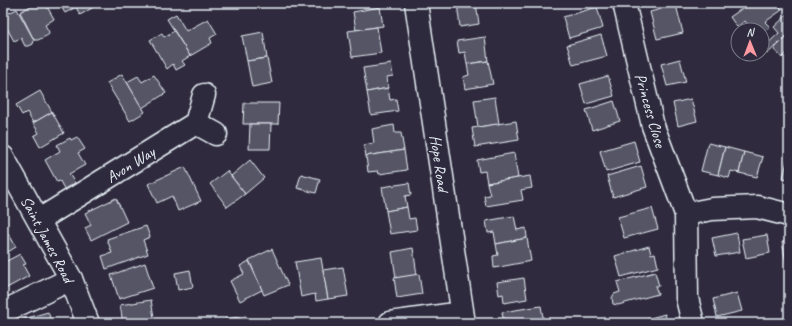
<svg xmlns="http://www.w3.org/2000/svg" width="792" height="326" font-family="Caveat,sans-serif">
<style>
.building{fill:#575565;stroke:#e8f1f8}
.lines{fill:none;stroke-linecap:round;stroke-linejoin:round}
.minor-casing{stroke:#e8f1f8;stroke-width:25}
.minor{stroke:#2f2a3d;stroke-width:22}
.labels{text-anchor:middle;stroke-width:3;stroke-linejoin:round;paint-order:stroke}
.street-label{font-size:16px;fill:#e8f1f8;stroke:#2f2a3d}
</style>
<rect width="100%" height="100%" fill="#2f2a3d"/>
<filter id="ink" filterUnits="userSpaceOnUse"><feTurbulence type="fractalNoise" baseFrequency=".025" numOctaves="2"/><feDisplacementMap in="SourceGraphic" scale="8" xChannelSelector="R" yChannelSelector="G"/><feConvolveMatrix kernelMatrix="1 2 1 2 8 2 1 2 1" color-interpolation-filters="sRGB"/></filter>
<g filter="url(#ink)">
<!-- building -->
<g class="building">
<polygon points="36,3 45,3 54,19 45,25 49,32 48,35 38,40 34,40 20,12"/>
<polygon points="59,3 89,3 92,8 80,15 76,7 65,13"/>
<polygon points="457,3 476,3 479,24 460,27"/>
<polygon points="750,3 778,3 782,10 765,22 770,27 762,33 762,30 752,30 745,21 737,27 730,17"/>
<polygon points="676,5 683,33 657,39 650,12"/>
<polygon points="380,7 383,26 356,30 353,12"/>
<polygon points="597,7 603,28 569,38 563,17"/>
<polygon points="17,9 34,40 33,44 29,46 25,46 21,38 14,41 3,21 3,16"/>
<polygon points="789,13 789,34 767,54 762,49 779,33 774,27"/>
<polygon points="176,14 186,31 208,19 217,34 210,38 212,43 190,56 167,19"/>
<polygon points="377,27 381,53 352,57 348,31"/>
<polygon points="174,31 190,56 182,61 185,65 176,70 173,64 167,69 150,40 162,33 164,37"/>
<polygon points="263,32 267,58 247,61 242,36"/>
<polygon points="789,34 789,51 782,58 774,49"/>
<polygon points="601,35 607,56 573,65 567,45"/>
<polygon points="485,37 488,61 467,64 465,52 459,53 457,41"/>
<polygon points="267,58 272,83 252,87 247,61"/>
<polygon points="680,59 686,82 667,86 661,64"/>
<polygon points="488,61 493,84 465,89 463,77 469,75 467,64"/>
<polygon points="391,64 393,76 387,77 388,88 367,92 363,68"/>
<polygon points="122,74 145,112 130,121 107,83"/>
<polygon points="154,75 166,93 142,108 127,82 138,76 142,82"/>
<polygon points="608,76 614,96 586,104 580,84"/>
<polygon points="388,88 390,100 396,99 398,111 371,115 367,92"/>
<polygon points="40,91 52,112 33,123 27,112 22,115 16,105"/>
<polygon points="495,97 499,124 478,127 474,100"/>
<polygon points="691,99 697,121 678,126 673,103"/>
<polygon points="614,101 620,121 592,130 586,110"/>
<polygon points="244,103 279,103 278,124 243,124"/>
<polygon points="52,112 64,133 40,147 34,136 39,133 33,123"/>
<polygon points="516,121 519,140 475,147 472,128"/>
<polygon points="250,124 271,124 270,149 249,149"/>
<polygon points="394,125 395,133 401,133 404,150 366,156 364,145 374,143 372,129"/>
<polygon points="77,137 85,149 78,153 85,165 69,174 75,183 64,189 60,181 57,182 45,160 60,151 57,145 70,138 71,140"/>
<polygon points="634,141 640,162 606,172 600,151"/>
<polygon points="708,143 725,147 718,175 701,171"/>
<polygon points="725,147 744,152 739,173 731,171 729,178 718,175"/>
<polygon points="404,150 407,170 379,174 378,171 368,172 366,156"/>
<polygon points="744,152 763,157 757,177 739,173"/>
<polygon points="514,153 518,178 487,183 485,171 479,172 477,160"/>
<polygon points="788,157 789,158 789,179 783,178"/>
<polygon points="250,160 264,178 245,194 231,176"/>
<polygon points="641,166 647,187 613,197 607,176"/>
<polygon points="185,167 201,201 178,211 172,196 157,203 148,184"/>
<polygon points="227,171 245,194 227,207 210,184"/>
<polygon points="301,174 320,179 316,193 297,188"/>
<polygon points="530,176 532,188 521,190 523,200 486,206 484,196 490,195 487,183"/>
<polygon points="409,183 411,195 405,196 407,207 386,211 382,187"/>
<polygon points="116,198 127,222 91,240 85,228 91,225 85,213"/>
<polygon points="407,207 409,219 415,218 417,230 390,234 386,211"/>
<polygon points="652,208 658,229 624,238 618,217"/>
<polygon points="514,216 517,230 526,228 527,238 496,244 494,232 488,233 486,221"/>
<polygon points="146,226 150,237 143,240 148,254 106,269 102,256 112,253 107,239"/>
<polygon points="3,230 6,235 9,234 16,247 3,255"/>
<polygon points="737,233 740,252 716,256 712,238"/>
<polygon points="767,235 770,253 746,258 742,239"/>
<polygon points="527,238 531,261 494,268 493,256 498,255 496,244"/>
<polygon points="789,241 789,277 782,242"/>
<polygon points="649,246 651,254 655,253 658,267 621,277 615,256"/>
<polygon points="413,248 417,275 396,278 392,252"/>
<polygon points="272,249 288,285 264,295 249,260"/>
<polygon points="20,254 26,264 23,265 29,276 3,290 3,263"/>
<polygon points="321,258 328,299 316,301 315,294 301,297 295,262"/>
<polygon points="249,261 262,290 240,301 230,281 244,274 240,266"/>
<polygon points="145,263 153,288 119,299 111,275"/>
<polygon points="343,267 348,296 328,299 323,270"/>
<polygon points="190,270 193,287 178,290 175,273"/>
<polygon points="655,272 659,286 655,286 658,294 618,305 613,304 612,298 614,294 620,292 617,282"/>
<polygon points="419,274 422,294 397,298 394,278"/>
<polygon points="524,278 527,299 504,303 503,294 499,295 497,282"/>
<polygon points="737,293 742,311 717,317 713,299"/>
<polygon points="151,300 155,323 123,323 120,305"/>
<polygon points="541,306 544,323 504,323 502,312"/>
<polygon points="48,312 52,323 10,323"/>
<polygon points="665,314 667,323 632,323"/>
<polygon points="246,316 247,323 226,323 225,319"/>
<polygon points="767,319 768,323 752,323"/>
</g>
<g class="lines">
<defs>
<g id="minor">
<polyline points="416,3 464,323"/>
<polyline points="624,3 653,126 686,214 687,298 693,323"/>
<polyline points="196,123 216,134"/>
<polyline points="3,157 71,279 88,323"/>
<polyline points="686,214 712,209 757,207 789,215"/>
<polyline points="39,220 196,123 204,95"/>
<polyline points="3,312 71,279"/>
<polyline points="390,323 462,313"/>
</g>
</defs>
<!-- minor casing -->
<use href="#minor" class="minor-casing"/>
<!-- minor -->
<use href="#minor" class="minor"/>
</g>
</g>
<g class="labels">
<!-- street labels -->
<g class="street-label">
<text transform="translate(651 110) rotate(74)" y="6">Princess Close</text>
<text transform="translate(440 163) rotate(82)" y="6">Hope Road</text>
<text transform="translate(130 164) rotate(-32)" y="6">Avon Way</text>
<text transform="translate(48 239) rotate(62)" y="6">Saint James Road</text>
</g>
</g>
<!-- margin -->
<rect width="792" height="326" fill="none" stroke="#2f2a3d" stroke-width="16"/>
<rect x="8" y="8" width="776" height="310" fill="none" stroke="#e8f1f8" stroke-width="1.5" filter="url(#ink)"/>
<!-- north arrow -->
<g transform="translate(750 42) rotate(359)"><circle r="19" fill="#2f2a3d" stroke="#797a88"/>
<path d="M0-3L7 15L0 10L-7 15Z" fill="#ff9aa2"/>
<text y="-6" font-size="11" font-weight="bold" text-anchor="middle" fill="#e8f1f8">N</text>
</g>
</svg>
